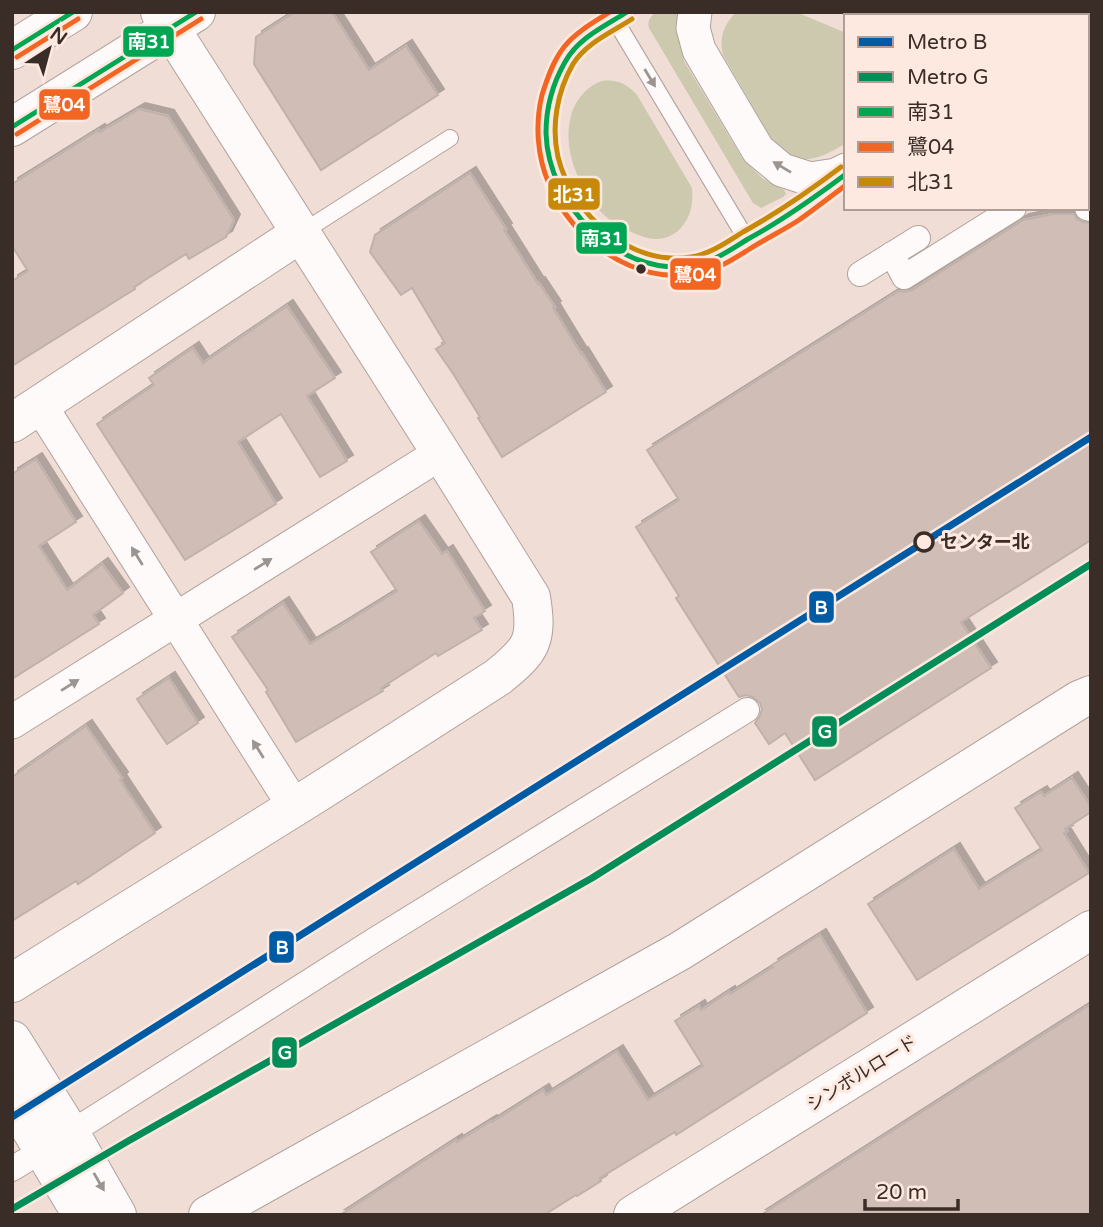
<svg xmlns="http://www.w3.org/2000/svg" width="1103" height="1227" font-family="'Varela Round','Noto Sans JP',sans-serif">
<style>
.green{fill:#cdc9ae}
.building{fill:#d0bdb5;stroke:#bfb1ab;stroke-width:2;filter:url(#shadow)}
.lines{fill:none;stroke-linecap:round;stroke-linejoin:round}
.service-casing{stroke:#b0a29c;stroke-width:18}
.pedestrian-casing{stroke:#b0a29c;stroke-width:26}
.minor-casing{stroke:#b0a29c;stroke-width:35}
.tertiary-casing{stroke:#b0a29c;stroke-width:40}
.service{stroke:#fdfaf9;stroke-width:16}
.pedestrian{stroke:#fdfaf9;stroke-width:24}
.minor{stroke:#fdfaf9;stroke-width:33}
.tertiary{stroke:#fdfaf9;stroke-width:38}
.bus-1-casing{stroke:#fee9e0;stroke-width:10}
.bus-2-casing{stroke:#fee9e0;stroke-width:10}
.bus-3-casing{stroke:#fee9e0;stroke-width:10}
.bus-1{stroke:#00a651;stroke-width:5}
.bus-2{stroke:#f26522;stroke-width:5}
.bus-3{stroke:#c8880a;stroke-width:5}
.metro-1-casing{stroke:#fee9e0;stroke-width:12}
.metro-2-casing{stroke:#fee9e0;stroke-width:12}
.metro-1{stroke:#005ba5;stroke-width:7}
.metro-2{stroke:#048d58;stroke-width:7}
.oneway{fill:#9c9490}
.bus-dot{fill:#3a2d27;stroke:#fee9e0;stroke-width:2.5}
.stop-dot{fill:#fee9e0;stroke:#3a2d27;stroke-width:3.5}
.labels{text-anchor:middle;stroke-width:6;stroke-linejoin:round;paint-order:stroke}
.stop-label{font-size:18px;font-weight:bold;fill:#3a2d27;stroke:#fee9e0;text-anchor:start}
.street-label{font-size:18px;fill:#3a2d27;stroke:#fee9e0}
.line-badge{stroke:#fee9e0;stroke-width:2.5}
.badge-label{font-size:19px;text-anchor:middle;font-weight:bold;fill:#fff}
</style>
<defs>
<filter id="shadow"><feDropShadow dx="6" dy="-6" stdDeviation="0" flood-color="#0004"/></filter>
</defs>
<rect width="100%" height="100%" fill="#f0ddd5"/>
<!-- green -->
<g class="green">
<path d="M656 12H679V34L684 61 742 158 762 178 784 190 786 194 783 197 761 208 753 203 649 28C647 21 650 17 656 12Z"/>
<path d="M736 12H796L846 33V143C817 161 796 169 772 140L723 55C719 38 723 26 736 12Z"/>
<path d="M602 81C617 79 627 84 637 95L692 188C693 201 692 213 684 224 673 239 658 242 641 236 626 230 611 223 600 211 578 186 562 148 571 116 575 100 587 86 602 81Z"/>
</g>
<!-- building -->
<g class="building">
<polygon points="295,12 332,12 369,70 406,46 438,95 321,170 254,64 256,37"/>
<polygon points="139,109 168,116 234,220 226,237 189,259 186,254 134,287 135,289 12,366 12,281 28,271 12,246 12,184 99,130 100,132"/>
<polygon points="470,173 506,229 504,230 538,284 539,283 555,307 553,308 581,354 582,353 606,392 502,457 478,418 480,417 452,372 436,349 445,343 412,288 401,295 370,252 375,235"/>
<polygon points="1053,214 1074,214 1077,219 1083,222 1091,223 1091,540 961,622 991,668 815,780 785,733 769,744 755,723 760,716 762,709 760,703 753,697 746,695 739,697 676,598 679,596 636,527 679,500 647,450 899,291 905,292 912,290 1023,220"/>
<polygon points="287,306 335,378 307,396 347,461 320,477 281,414 238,442 276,504 185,560 97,424 154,385 149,378 193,348 203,363"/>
<polygon points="36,459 76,522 39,546 67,590 102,564 123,593 93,615 99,624 12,679 12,474"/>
<polygon points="419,521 442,554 447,551 485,611 474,618 482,630 438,656 436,653 381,688 383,691 296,742 266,692 268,690 232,637 283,603 310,644 342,625 397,591 371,552"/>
<polygon points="169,678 198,723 167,744 137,699"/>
<polygon points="86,726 122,778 120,780 155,833 78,884 76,881 12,921 12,777"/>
<polygon points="1072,778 1091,807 1091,812 1065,829 1067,831 1064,833 1089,873 917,980 868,904 954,849 979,889 1042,850 1015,808 1041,792 1044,796"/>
<polygon points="820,935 867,1013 676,1135 675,1132 600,1178 601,1181 577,1196 576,1195 544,1215 340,1215 456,1140 457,1142 491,1121 492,1122 543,1090 546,1095 617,1051 648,1100 703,1066 675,1021 699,1006 701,1010 729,992 730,994 773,967 772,965"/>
<polygon points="1091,1004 1091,1215 761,1215 967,1083"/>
</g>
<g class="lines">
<defs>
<g id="service">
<path d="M627 12C606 26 584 36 568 57 514 128 563 241 646 263 661 267 678 269 694 266 713 262 729 251 746 241 763 231 780 222 797 211 810 202 822 192 835 182"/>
<polyline points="863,12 872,16"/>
<polyline points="615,20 747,240"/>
<polyline points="301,233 450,138"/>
</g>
<g id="pedestrian">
<polyline points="1087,208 1091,209"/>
<polyline points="892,254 904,277 1014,208"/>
<polyline points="860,274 918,238"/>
<polyline points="86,1123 376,939 747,710"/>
<polyline points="12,1169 25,1161"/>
</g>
<g id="minor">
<polyline points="695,12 693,28 699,50 758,150 782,170 810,179 836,175 846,170"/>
<polyline points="949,12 950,16"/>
<polyline points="40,405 294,806"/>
<polyline points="12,722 441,453"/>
</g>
<g id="tertiary">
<polyline points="12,50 73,12"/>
<polyline points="12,127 196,12"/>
<polyline points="12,423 301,233"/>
<path d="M12 983 317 793 498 677C532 650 538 640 531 597L441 453 160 12"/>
<polyline points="12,1040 69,1131 117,1215"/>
<polyline points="12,1098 82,1215"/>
<polyline points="208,1215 680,951 1079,700 1091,695"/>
<polyline points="633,1215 1091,930"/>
</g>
</defs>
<!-- service casing -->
<use href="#service" class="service-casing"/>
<!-- pedestrian casing -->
<use href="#pedestrian" class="pedestrian-casing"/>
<!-- minor casing -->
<use href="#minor" class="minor-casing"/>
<!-- tertiary casing -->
<use href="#tertiary" class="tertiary-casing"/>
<!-- service -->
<use href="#service" class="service"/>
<!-- pedestrian -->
<use href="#pedestrian" class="pedestrian"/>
<!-- minor -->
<use href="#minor" class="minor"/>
<!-- tertiary -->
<use href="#tertiary" class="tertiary"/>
<defs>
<g id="bus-1">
<path d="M627 12C605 26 578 38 565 62 553 83 546 108 546 133 548 205 617 276 691 266 712 263 730 250 748 239 783 220 814 198 846 174"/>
<polyline points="12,50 73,12"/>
<polyline points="12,127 196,12"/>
</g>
<g id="bus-2">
<path d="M610 12C594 22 576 32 564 47 553 61 547 79 542 95 535 124 537 156 549 184 571 239 634 285 696 274 715 271 732 260 748 250 765 239 782 231 799 220 815 209 830 197 846 185"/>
<polyline points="17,57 78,19"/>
<polyline points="17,134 201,19"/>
</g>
<path id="bus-3" d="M632 19C612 32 586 43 573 64 557 92 551 126 558 157 572 214 630 267 691 257 710 254 727 242 743 232 779 212 808 192 841 167"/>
</defs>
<!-- bus-1 casing -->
<use href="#bus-1" class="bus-1-casing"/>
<!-- bus-2 casing -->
<use href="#bus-2" class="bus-2-casing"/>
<!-- bus-3 casing -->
<use href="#bus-3" class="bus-3-casing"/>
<!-- bus-1 -->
<use href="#bus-1" class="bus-1"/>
<!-- bus-2 -->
<use href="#bus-2" class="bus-2"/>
<!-- bus-3 -->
<use href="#bus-3" class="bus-3"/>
<defs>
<polyline id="metro-1" points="12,1117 1091,437"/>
<polyline id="metro-2" points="12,1209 130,1140 592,878 1091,564"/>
</defs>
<!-- metro-1 casing -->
<use href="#metro-1" class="metro-1-casing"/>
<!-- metro-2 casing -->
<use href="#metro-2" class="metro-2-casing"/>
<!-- metro-1 -->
<use href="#metro-1" class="metro-1"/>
<!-- metro-2 -->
<use href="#metro-2" class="metro-2"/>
</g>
<!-- one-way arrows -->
<defs><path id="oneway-solid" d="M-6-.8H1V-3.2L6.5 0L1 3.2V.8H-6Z" transform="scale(1.75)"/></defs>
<g class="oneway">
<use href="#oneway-solid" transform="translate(650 78) rotate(59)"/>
<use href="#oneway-solid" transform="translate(782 167) rotate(-149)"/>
<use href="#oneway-solid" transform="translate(137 556) rotate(-122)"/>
<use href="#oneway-solid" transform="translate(263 564) rotate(-32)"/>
<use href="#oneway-solid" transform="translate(70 685) rotate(-32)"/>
<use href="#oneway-solid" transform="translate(258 749) rotate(-122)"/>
<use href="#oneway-solid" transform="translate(99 1182) rotate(60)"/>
</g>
<!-- markers -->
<circle class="bus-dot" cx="641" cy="269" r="6"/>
<circle class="stop-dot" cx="924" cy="542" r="9"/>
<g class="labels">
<!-- stop labels -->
<g class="stop-label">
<text x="940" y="548">センター北</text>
</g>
<!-- street labels -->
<g class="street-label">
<text transform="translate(862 1073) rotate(-32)" y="6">シンボルロード</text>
</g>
</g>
<g class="line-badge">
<rect x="122" y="25" width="53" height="33" rx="7" fill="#00a651"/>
<rect x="38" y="88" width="53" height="33" rx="7" fill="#f26522"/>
<rect x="547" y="177" width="54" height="34" rx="7" fill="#c8880a"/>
<rect x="575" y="221" width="53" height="34" rx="7" fill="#00a651"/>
<rect x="669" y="257" width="53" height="34" rx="7" fill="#f26522"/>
<rect x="808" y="590" width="27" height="34" rx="7" fill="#005ba5"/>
<rect x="811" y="715" width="27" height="33" rx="7" fill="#048d58"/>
<rect x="268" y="930" width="27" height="34" rx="7" fill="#005ba5"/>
<rect x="271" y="1036" width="27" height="33" rx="7" fill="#048d58"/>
</g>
<g class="badge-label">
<text x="149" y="48">南31</text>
<text x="64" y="111">鷺04</text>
<text x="574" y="201">北31</text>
<text x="602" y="245">南31</text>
<text x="695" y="281">鷺04</text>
<text x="821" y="614">B</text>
<text x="825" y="738">G</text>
<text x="282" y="954">B</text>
<text x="285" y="1059">G</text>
</g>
<!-- border -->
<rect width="1103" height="1227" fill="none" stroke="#3a2d27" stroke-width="28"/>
<!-- legend -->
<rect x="844" y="14" width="245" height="196" fill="#fee9e0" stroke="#b09e96" stroke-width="2"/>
<rect x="858" y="37" width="35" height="10" fill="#005ba5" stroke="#b09e96" stroke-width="2"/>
<text x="907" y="49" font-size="21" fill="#3a2d27">Metro B</text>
<rect x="858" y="72" width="35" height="10" fill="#048d58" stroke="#b09e96" stroke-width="2"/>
<text x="907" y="84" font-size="21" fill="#3a2d27">Metro G</text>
<rect x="858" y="107" width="35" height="10" fill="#00a651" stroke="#b09e96" stroke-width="2"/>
<text x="907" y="119" font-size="21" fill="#3a2d27">南31</text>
<rect x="858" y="142" width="35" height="10" fill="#f26522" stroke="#b09e96" stroke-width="2"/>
<text x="907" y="154" font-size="21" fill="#3a2d27">鷺04</text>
<rect x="858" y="177" width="35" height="10" fill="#c8880a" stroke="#b09e96" stroke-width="2"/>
<text x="907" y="189" font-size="21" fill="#3a2d27">北31</text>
<!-- north arrow -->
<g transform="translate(49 49) rotate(36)" stroke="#fee9e0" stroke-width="5" paint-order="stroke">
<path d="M0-5L12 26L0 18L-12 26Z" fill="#3a2d27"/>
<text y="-10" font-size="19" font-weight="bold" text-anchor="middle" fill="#3a2d27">N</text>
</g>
<!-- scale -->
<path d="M865 1199v10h93v-10" fill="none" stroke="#3a2d27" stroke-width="3.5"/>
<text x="876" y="1199" font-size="21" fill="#3a2d27" stroke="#fee9e0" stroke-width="5" paint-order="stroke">20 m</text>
</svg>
